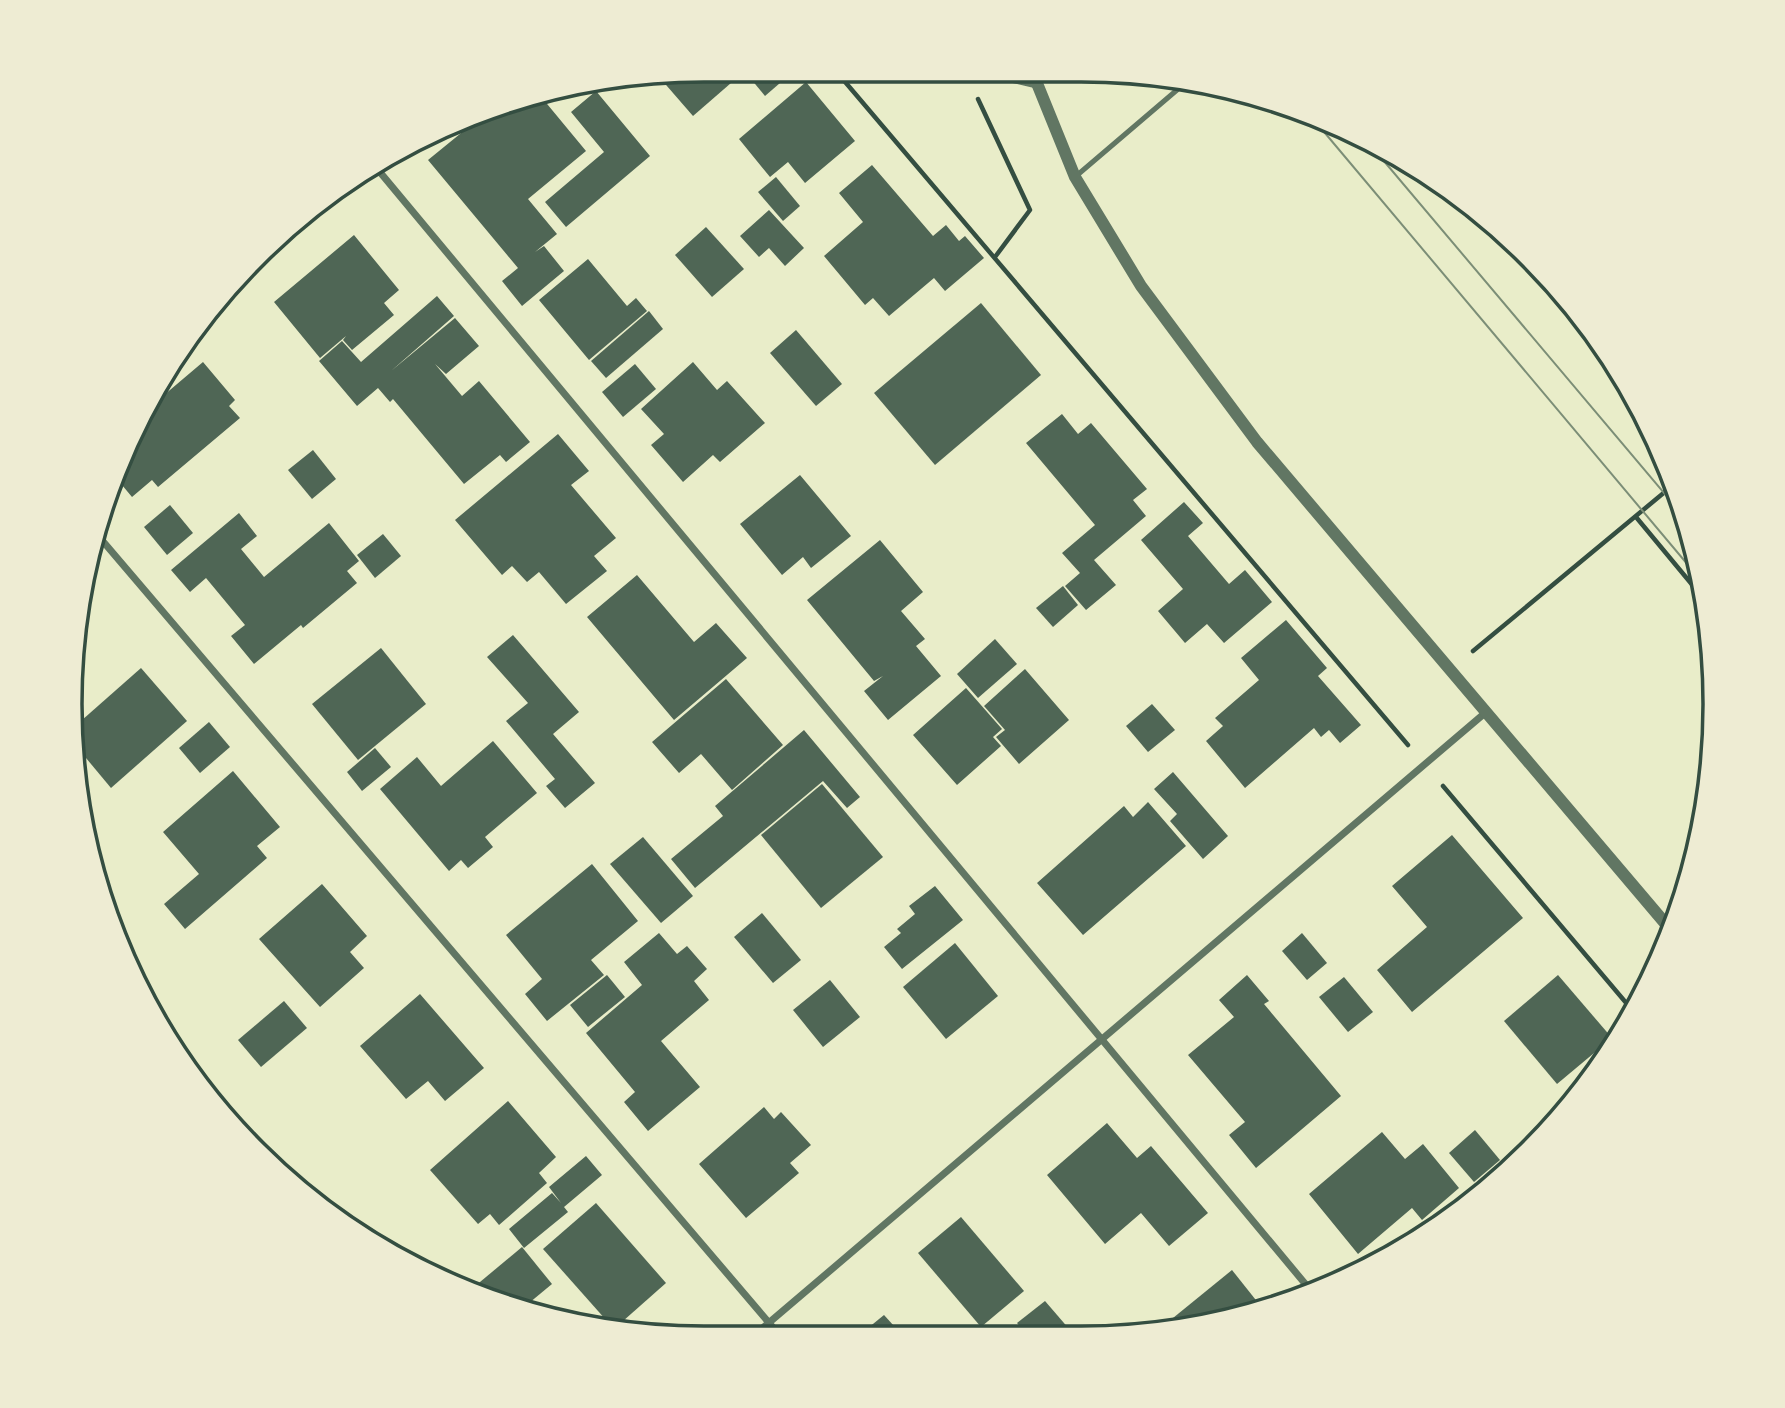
<svg xmlns="http://www.w3.org/2000/svg" width="1785" height="1408" font-family="'DM Sans',sans-serif">
<style>
.building{fill:#4f6655}
.lines{fill:none;stroke-linecap:round;stroke-linejoin:round}
.path{stroke:#344e41;stroke-width:4.5}
.service{stroke:#617663;stroke-width:5}
.minor{stroke:#617663;stroke-width:7}
.tertiary{stroke:#617663;stroke-width:12}
.tram{stroke:#7c8e77;stroke-width:2}
.rim{fill:none;stroke:#344e41;stroke-width:3.5}
</style>
<rect width="100%" height="100%" fill="#e9edc9"/>
<!-- building -->
<g class="building">
<polygon points="704,70 746,70 693,116 660,78 664,75"/>
<polygon points="749,70 795,70 765,96 746,73"/>
<polygon points="806,82 855,141 805,183 788,162 770,177 739,139"/>
<polygon points="596,91 650,156 566,227 545,202 604,152 571,112"/>
<polygon points="538,93 586,151 528,199 557,234 535,252 544,246 564,271 522,306 502,281 518,268 428,160 482,116"/>
<polygon points="872,165 933,236 946,225 959,241 965,236 984,258 945,291 934,278 889,316 873,298 865,305 824,256 863,222 839,193"/>
<polygon points="776,177 800,206 783,221 758,192"/>
<polygon points="769,210 804,248 785,266 769,248 759,257 740,236"/>
<polygon points="706,227 744,269 712,297 675,255"/>
<polygon points="354,235 399,290 384,303 394,315 352,350 343,340 346,336 320,358 274,302"/>
<polygon points="588,259 627,306 636,298 647,311 589,360 539,300"/>
<polygon points="437,296 454,316 391,371 455,318 479,346 446,374 435,364 462,396 479,381 530,442 506,462 500,455 464,484 393,399 390,402 378,388 357,406 319,361 342,341 361,362"/>
<polygon points="981,303 1041,375 935,465 874,393"/>
<polygon points="649,311 663,329 606,378 591,361"/>
<polygon points="796,330 842,384 816,406 770,353"/>
<polygon points="203,362 235,400 229,406 240,418 158,487 152,480 132,497 117,479 144,412"/>
<polygon points="693,362 717,390 727,381 765,423 720,462 713,455 683,482 651,445 664,434 641,409"/>
<polygon points="635,364 656,389 623,417 602,392"/>
<polygon points="1062,414 1078,434 1091,423 1147,489 1133,500 1146,516 1094,560 1116,585 1086,610 1065,586 1080,573 1062,553 1095,525 1026,443"/>
<polygon points="558,434 589,471 571,485 616,538 594,556 607,571 566,604 539,572 527,582 512,566 502,575 455,520"/>
<polygon points="313,450 336,479 312,499 288,470"/>
<polygon points="800,475 851,536 811,568 803,557 782,575 740,524"/>
<polygon points="1184,502 1203,523 1188,536 1229,584 1245,570 1272,602 1224,643 1207,624 1185,643 1158,611 1183,589 1141,540"/>
<polygon points="170,505 193,533 167,555 144,527"/>
<polygon points="239,513 257,536 241,549 264,577 329,523 359,561 347,571 357,583 303,628 301,625 254,664 231,636 245,625 206,578 190,592 171,570"/>
<polygon points="383,534 401,556 375,578 357,555"/>
<polygon points="880,540 923,592 901,611 925,639 916,646 941,676 888,720 864,691 883,676 874,681 807,600"/>
<polygon points="637,575 694,642 716,623 747,658 674,720 587,617"/>
<polygon points="1063,586 1078,605 1053,627 1036,608"/>
<polygon points="1286,620 1327,668 1318,676 1361,725 1340,743 1329,730 1321,737 1314,728 1245,788 1206,741 1223,726 1215,718 1259,680 1241,658"/>
<polygon points="513,635 579,712 553,734 595,783 565,808 546,786 555,779 506,721 528,703 487,657"/>
<polygon points="995,639 1017,664 978,698 957,674"/>
<polygon points="381,648 426,704 358,760 312,704"/>
<polygon points="141,668 187,721 111,788 76,746 73,728"/>
<polygon points="1025,669 1069,720 1019,764 996,737 1005,730 984,706"/>
<polygon points="726,679 783,745 732,790 701,754 679,773 652,742"/>
<polygon points="966,688 1002,729 993,737 1001,746 957,785 913,735"/>
<polygon points="1152,704 1175,730 1148,752 1126,726"/>
<polygon points="209,722 230,747 200,773 179,748"/>
<polygon points="804,730 860,797 847,808 823,781 695,888 671,859 723,816 715,806"/>
<polygon points="493,741 537,793 485,837 493,847 468,868 461,860 449,871 380,789 417,757 441,786"/>
<polygon points="375,748 391,767 362,791 347,772"/>
<polygon points="233,771 280,827 257,846 267,858 185,929 164,904 199,874 163,832"/>
<polygon points="1173,772 1228,836 1203,859 1170,821 1177,814 1154,789"/>
<polygon points="822,784 883,857 821,908 761,835"/>
<polygon points="1148,802 1186,846 1083,935 1037,883 1124,806 1133,817"/>
<polygon points="1452,835 1523,918 1412,1012 1377,970 1427,927 1392,886"/>
<polygon points="643,837 693,896 661,923 610,864"/>
<polygon points="592,864 638,921 591,960 604,975 547,1021 525,994 542,979 506,935"/>
<polygon points="322,884 367,936 350,952 364,968 320,1007 259,939"/>
<polygon points="935,886 963,920 902,969 884,947 901,933 897,929 915,914 909,906"/>
<polygon points="762,913 801,960 773,983 734,937"/>
<polygon points="659,933 677,954 687,946 707,969 694,981 709,1000 661,1041 700,1087 648,1131 624,1102 635,1092 586,1033 642,985 624,962"/>
<polygon points="1302,933 1327,963 1307,980 1282,951"/>
<polygon points="955,943 998,996 946,1039 903,987"/>
<polygon points="607,975 625,997 588,1027 570,1005"/>
<polygon points="1247,975 1269,1001 1264,1004 1341,1096 1256,1168 1229,1135 1245,1122 1188,1055 1234,1017 1219,1000"/>
<polygon points="1558,975 1612,1038 1557,1084 1504,1021"/>
<polygon points="1344,977 1373,1012 1348,1032 1319,997"/>
<polygon points="830,980 860,1017 823,1047 793,1010"/>
<polygon points="420,994 484,1068 445,1101 428,1081 406,1099 360,1046"/>
<polygon points="284,1001 307,1028 261,1067 238,1040"/>
<polygon points="508,1101 556,1157 539,1173 547,1183 499,1225 490,1214 478,1224 430,1170"/>
<polygon points="764,1107 774,1119 781,1112 811,1145 790,1163 799,1173 746,1218 699,1164"/>
<polygon points="1107,1123 1137,1158 1151,1146 1208,1213 1169,1246 1141,1213 1105,1244 1047,1175"/>
<polygon points="1475,1130 1500,1160 1474,1182 1449,1153"/>
<polygon points="1536,1131 1541,1136 1510,1169 1502,1160"/>
<polygon points="1382,1132 1405,1159 1423,1144 1459,1188 1422,1220 1412,1208 1358,1254 1309,1194"/>
<polygon points="586,1156 602,1175 564,1207 568,1212 524,1248 509,1229 552,1193 561,1203 549,1187"/>
<polygon points="596,1203 666,1283 614,1329 543,1249"/>
<polygon points="961,1217 1024,1291 981,1327 918,1253"/>
<polygon points="522,1247 552,1284 523,1308 468,1292"/>
<polygon points="1232,1270 1263,1309 1179,1325 1173,1318"/>
<polygon points="1045,1301 1070,1330 1062,1337 1029,1337 1017,1323"/>
<polygon points="884,1315 904,1337 857,1337"/>
</g>
<g class="lines">
<!-- path -->
<g class="path">
<polyline points="835,70 1408,745"/>
<polyline points="978,99 1030,210 995,257"/>
<polyline points="1636,517 1704,599"/>
<polyline points="1473,651 1672,486 1679,495"/>
<polyline points="1443,786 1633,1011"/>
</g>
<!-- service -->
<polyline class="service" points="1075,177 1184,84"/>
<!-- minor -->
<g class="minor">
<polyline points="976,71 1037,85"/>
<polyline points="374,165 1312,1292"/>
<polyline points="95,532 782,1338"/>
<polyline points="751,1338 1485,713"/>
</g>
<!-- tertiary -->
<polyline class="tertiary" points="1032,71 1075,177 1141,286 1257,442 1670,929"/>
<!-- tram -->
<g class="tram">
<polyline points="1309,114 1699,578"/>
<polyline points="1367,141 1686,519"/>
</g>
</g>
<!-- crop -->
<path d="M0 0H1785V1408H0ZM704 82H1081A622 622 0 0 1 1703 704V704A622 622 0 0 1 1081 1326H704A622 622 0 0 1 82 704V704A622 622 0 0 1 704 82Z" fill="#eeecd3" fill-rule="evenodd"/>
<path class="rim" d="M704 82H1081A622 622 0 0 1 1703 704V704A622 622 0 0 1 1081 1326H704A622 622 0 0 1 82 704V704A622 622 0 0 1 704 82Z"/>
</svg>
